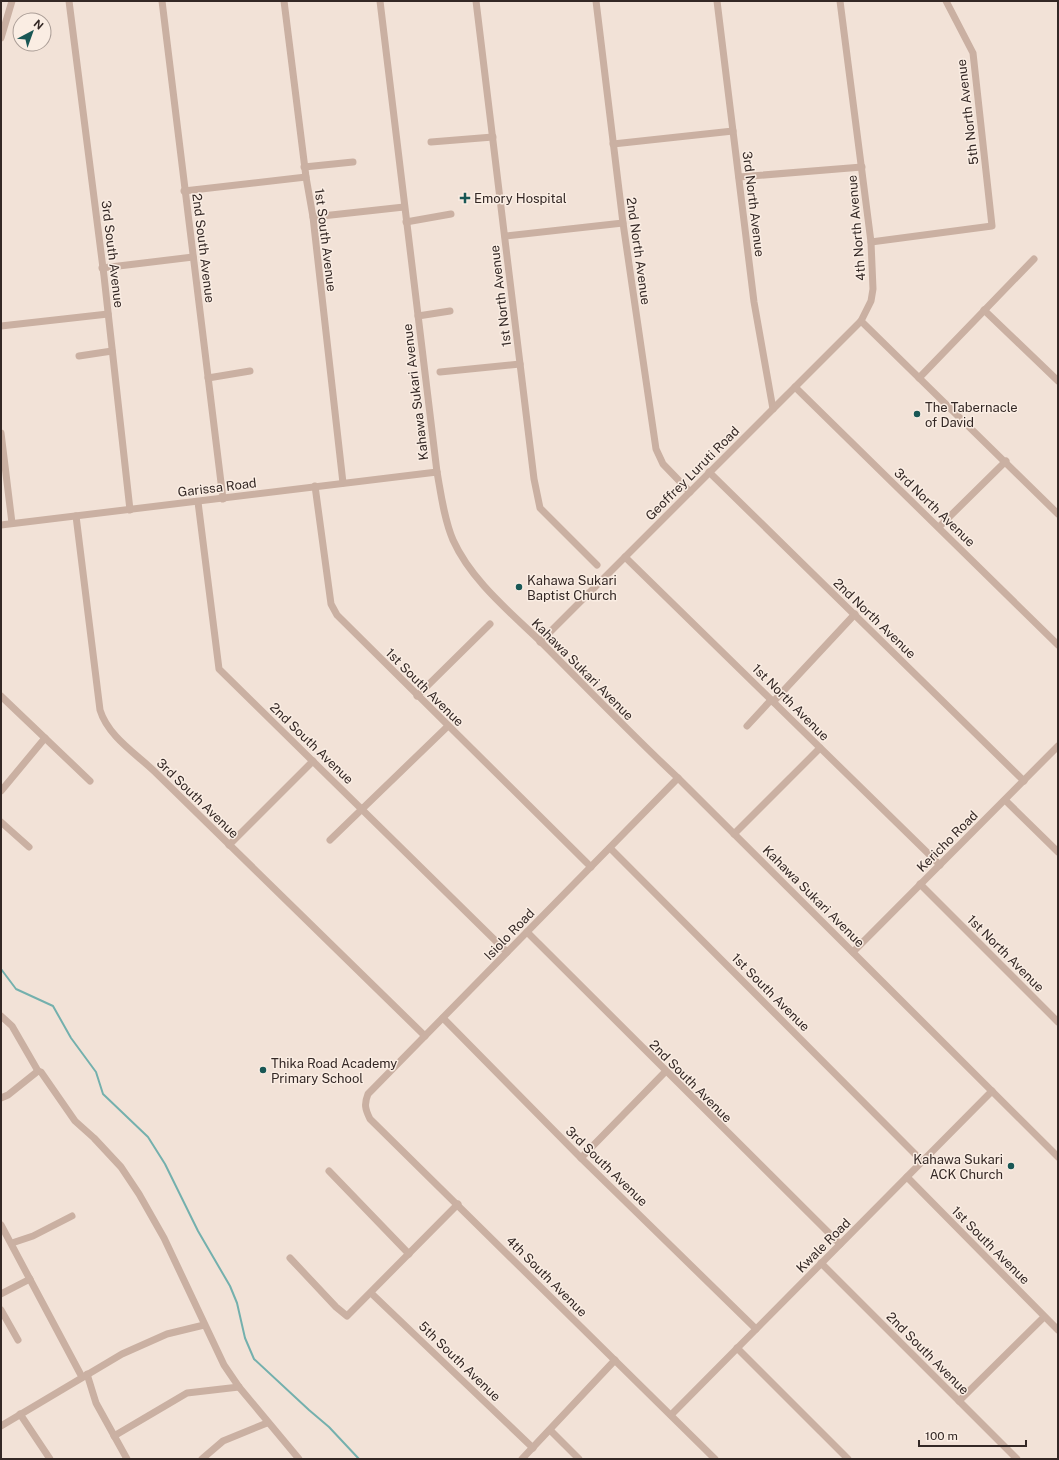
<svg xmlns="http://www.w3.org/2000/svg" width="1059" height="1460" font-family="'Public Sans',sans-serif">
<style>
.lines{fill:none;stroke-linecap:round;stroke-linejoin:round}
.stream{stroke:#74b0ad;stroke-width:2}
.street{stroke:#cab0a2;stroke-width:7}
.poi-dot{fill:#195755;stroke:#faede3;stroke-width:1.5}
.labels{text-anchor:middle;stroke-width:3;stroke-linejoin:round;paint-order:stroke}
.street-label{font-size:13px;fill:#342825;stroke:#faede3}
.poi-label{font-size:13px;fill:#342825;stroke:#faede3;text-anchor:start}
</style>
<rect width="100%" height="100%" fill="#f2e2d7"/>
<g class="lines">
<!-- stream -->
<polyline class="stream" points="1,969 16,989 53,1006 71,1038 96,1072 103,1094 148,1137 165,1164 198,1231 230,1286 237,1303 245,1338 254,1359 309,1410 329,1427 359,1459"/>
<!-- street -->
<g class="street">
<polyline points="69,1 104,276 130,510"/>
<polyline points="162,1 223,499"/>
<polyline points="284,1 306,177 313,217 343,483"/>
<path d="M380 1 437 472C441 494 444 519 453 540 471 580 509 611 540 641 586 687 631 734 678 778L1058 1157"/>
<polyline points="476,1 534,479 540,508 597,565"/>
<polyline points="596,1 623,223 656,449 663,464 690,492"/>
<polyline points="717,1 754,302 773,409"/>
<polyline points="1,38 12,1"/>
<polyline points="431,142 493,137"/>
<polyline points="613,144 733,131"/>
<polyline points="304,167 353,162"/>
<polyline points="739,177 862,167"/>
<polyline points="184,191 306,177"/>
<polyline points="313,217 404,207"/>
<polyline points="406,222 451,214"/>
<polyline points="505,236 623,223"/>
<polyline points="871,242 992,226 973,53 946,1"/>
<polyline points="102,268 193,257"/>
<polyline points="984,310 1058,381"/>
<polyline points="418,316 450,311"/>
<polyline points="861,321 1058,514"/>
<polyline points="1,326 108,314"/>
<polyline points="79,356 112,351"/>
<polyline points="440,372 520,364"/>
<polyline points="208,378 250,371"/>
<polyline points="919,378 1034,259"/>
<polyline points="795,387 1058,645"/>
<polyline points="1,433 12,523"/>
<polyline points="709,472 1024,781"/>
<polyline points="315,486 331,604 337,615 591,867"/>
<polyline points="198,502 219,669 507,952"/>
<path d="M76 516 100 710C108 736 135 753 154 771L425 1036"/>
<polyline points="1,525 437,472"/>
<polyline points="939,527 1006,461"/>
<polyline points="625,557 940,865"/>
<polyline points="540,642 861,321 871,301 873,289 871,242 840,1"/>
<polyline points="1,696 90,781"/>
<polyline points="417,696 490,624"/>
<polyline points="773,702 855,614"/>
<polyline points="747,726 771,700"/>
<path d="M678 778 368 1094C364 1104 365 1109 370 1119L715 1459"/>
<polyline points="1,791 45,738"/>
<polyline points="1005,800 1058,852"/>
<polyline points="1,822 29,847"/>
<polyline points="734,834 820,748"/>
<polyline points="330,840 448,726"/>
<polyline points="229,845 313,761"/>
<polyline points="610,848 915,1154"/>
<polyline points="920,884 1058,1022"/>
<polyline points="527,932 840,1244"/>
<polyline points="853,952 1058,746"/>
<polyline points="1,1016 12,1026 38,1071 41,1072 75,1121 94,1138 121,1167 139,1194 164,1238 224,1365 239,1387 299,1459"/>
<polyline points="443,1018 581,1158 756,1329"/>
<polyline points="1,1098 8,1095 38,1071"/>
<polyline points="581,1158 665,1072"/>
<polyline points="329,1171 409,1254"/>
<polyline points="907,1177 1058,1330"/>
<polyline points="1,1225 82,1377"/>
<polyline points="12,1243 33,1236 72,1216"/>
<polyline points="290,1258 336,1307 347,1316 458,1204"/>
<polyline points="821,1263 1017,1459"/>
<polyline points="371,1293 533,1448"/>
<polyline points="1,1294 30,1279"/>
<polyline points="1,1310 18,1340"/>
<polyline points="737,1348 848,1459"/>
<polyline points="87,1374 96,1403 127,1459"/>
<polyline points="959,1401 1044,1317"/>
<polyline points="20,1414 50,1459"/>
<polyline points="671,1415 992,1091"/>
<polyline points="1,1426 122,1354 167,1334 204,1325"/>
<polyline points="550,1430 579,1459"/>
<polyline points="114,1436 187,1393 239,1387"/>
<polyline points="202,1459 223,1441 267,1423"/>
<polyline points="522,1459 615,1360"/>
</g>
</g>
<!-- markers -->
<g class="poi-dot">
<path d="M463 192h4v4h4v4h-4v4h-4v-4h-4v-4h4z"/>
<circle cx="917" cy="414" r="4"/>
<circle cx="519" cy="587" r="4"/>
<circle cx="263" cy="1070" r="4"/>
<circle cx="1011" cy="1166" r="4"/>
</g>
<g class="labels">
<!-- street labels -->
<g class="street-label">
<text transform="translate(967 112) rotate(-97)" y="5">5th North Avenue</text>
<text transform="translate(754 204) rotate(83)" y="5">3rd North Avenue</text>
<text transform="translate(856 228) rotate(-95)" y="5">4th North Avenue</text>
<text transform="translate(326 240) rotate(83)" y="5">1st South Avenue</text>
<text transform="translate(204 248) rotate(83)" y="5">2nd South Avenue</text>
<text transform="translate(639 251) rotate(82)" y="5">2nd North Avenue</text>
<text transform="translate(113 254) rotate(83)" y="5">3rd South Avenue</text>
<text transform="translate(500 296) rotate(-97)" y="5">1st North Avenue</text>
<text transform="translate(415 392) rotate(-97)" y="5">Kahawa Sukari Avenue</text>
<text transform="translate(692 473) rotate(-45)" y="5">Geoffrey Luruti Road</text>
<text transform="translate(217 487) rotate(-7)" y="5">Garissa Road</text>
<text transform="translate(935 507) rotate(44)" y="5">3rd North Avenue</text>
<text transform="translate(875 618) rotate(44)" y="5">2nd North Avenue</text>
<text transform="translate(583 669) rotate(45)" y="5">Kahawa Sukari Avenue</text>
<text transform="translate(425 687) rotate(45)" y="5">1st South Avenue</text>
<text transform="translate(791 702) rotate(45)" y="5">1st North Avenue</text>
<text transform="translate(312 743) rotate(44)" y="5">2nd South Avenue</text>
<text transform="translate(198 798) rotate(44)" y="5">3rd South Avenue</text>
<text transform="translate(947 841) rotate(-45)" y="5">Kericho Road</text>
<text transform="translate(814 896) rotate(45)" y="5">Kahawa Sukari Avenue</text>
<text transform="translate(509 934) rotate(-46)" y="5">Isiolo Road</text>
<text transform="translate(1006 953) rotate(45)" y="5">1st North Avenue</text>
<text transform="translate(771 992) rotate(45)" y="5">1st South Avenue</text>
<text transform="translate(691 1081) rotate(45)" y="5">2nd South Avenue</text>
<text transform="translate(607 1166) rotate(44)" y="5">3rd South Avenue</text>
<text transform="translate(823 1245) rotate(-45)" y="5">Kwale Road</text>
<text transform="translate(991 1245) rotate(45)" y="5">1st South Avenue</text>
<text transform="translate(547 1276) rotate(45)" y="5">4th South Avenue</text>
<text transform="translate(928 1353) rotate(45)" y="5">2nd South Avenue</text>
<text transform="translate(460 1361) rotate(44)" y="5">5th South Avenue</text>
</g>
<!-- poi labels -->
<g class="poi-label">
<text x="474" y="203">Emory Hospital</text>
<text x="925" y="412">The Tabernacle<tspan x="925" dy="15">of David</tspan></text>
<text x="527" y="585">Kahawa Sukari<tspan x="527" dy="15">Baptist Church</tspan></text>
<text x="271" y="1068">Thika Road Academy<tspan x="271" dy="15">Primary School</tspan></text>
<text x="1003" y="1164" text-anchor="end">Kahawa Sukari<tspan x="1003" dy="15">ACK Church</tspan></text>
</g>
</g>
<!-- border -->
<rect width="1059" height="1460" fill="none" stroke="#342825" stroke-width="4"/>
<!-- north arrow -->
<g transform="translate(32 32) rotate(41)"><circle r="19" fill="#faede3" stroke="#ab9e97"/>
<path d="M0-3L7 15L0 10L-7 15Z" fill="#195755"/>
<text y="-6" font-size="11" font-weight="bold" text-anchor="middle" fill="#342825">N</text>
</g>
<!-- scale -->
<path d="M919 1440v6h107v-6" fill="none" stroke="#342825" stroke-width="2"/>
<text x="925" y="1440" font-size="12" fill="#342825" stroke="#faede3" stroke-width="3" paint-order="stroke">100 m</text>
</svg>
